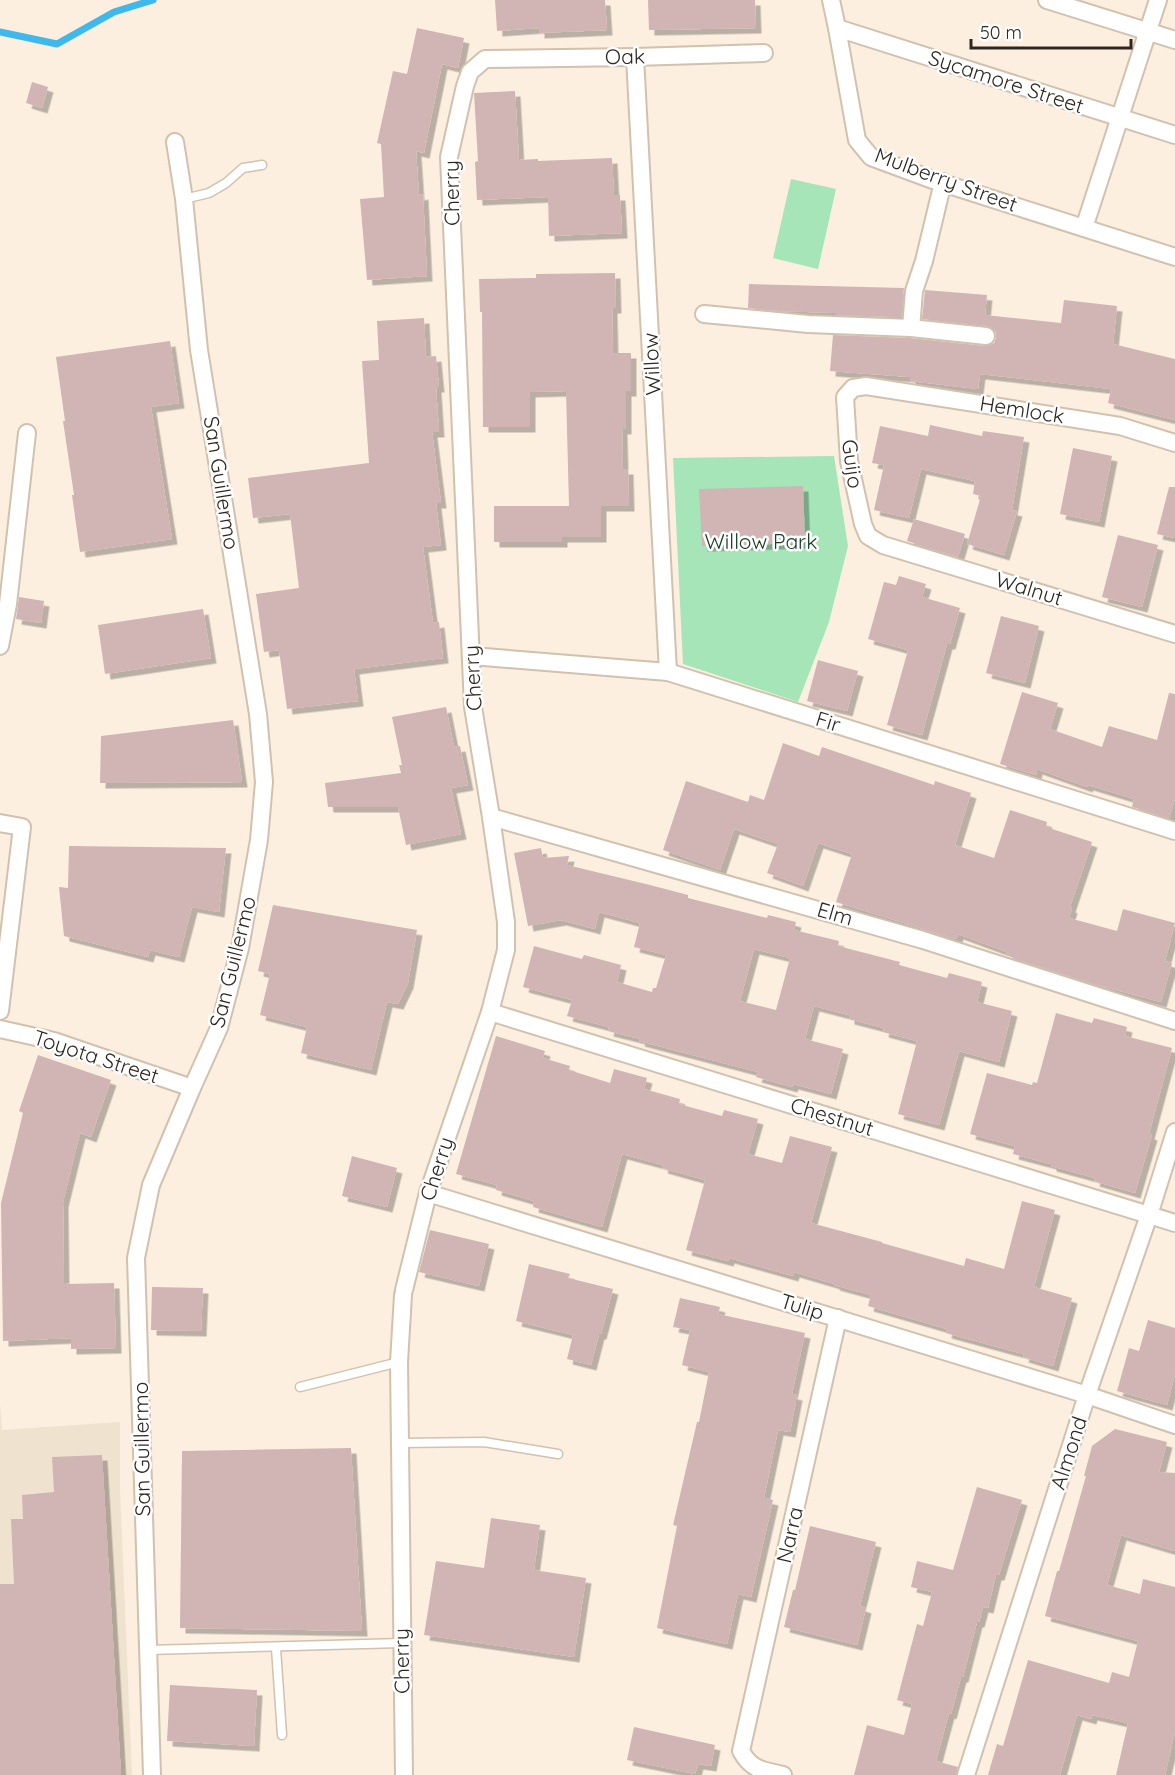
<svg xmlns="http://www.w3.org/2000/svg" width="1175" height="1775" font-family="Quicksand,sans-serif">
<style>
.industrial{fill:#efe2ce}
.green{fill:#a5e5b8}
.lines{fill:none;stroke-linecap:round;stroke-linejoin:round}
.stream{stroke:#3fb8ec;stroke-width:7}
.building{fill:#d0b5b4;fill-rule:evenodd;filter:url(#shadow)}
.lane-casing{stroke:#d1c1ae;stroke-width:11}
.street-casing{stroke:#d1c1ae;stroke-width:20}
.lane{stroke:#fff;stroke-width:8}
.street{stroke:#fff;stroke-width:16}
.labels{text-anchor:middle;stroke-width:5;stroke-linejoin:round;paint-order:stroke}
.street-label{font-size:21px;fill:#2d2720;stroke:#fff}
.park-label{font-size:21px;fill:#194027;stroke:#fff}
</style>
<defs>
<filter id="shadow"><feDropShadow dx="5.5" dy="5.5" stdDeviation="0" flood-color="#0004"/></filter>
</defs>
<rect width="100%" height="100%" fill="#fcefe0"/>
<!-- industrial -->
<polygon class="industrial" points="0,1404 2,1430 120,1422 120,1490 132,1775 0,1775"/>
<!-- green -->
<g class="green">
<polygon points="791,179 836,189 818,269 773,258"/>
<polygon points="834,456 848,546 829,622 798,702 683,664 673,458"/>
</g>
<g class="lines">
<!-- stream -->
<polyline class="stream" points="0,32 57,44 114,12 153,0"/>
</g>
<!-- building -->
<g class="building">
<polygon points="495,0 605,0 607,30 539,33 539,28 497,31"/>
<polygon points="648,0 755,0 756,28 649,30"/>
<polygon points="417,28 464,38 458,68 442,64 424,153 416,151 419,195 423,194 427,276 367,280 360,199 384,197 381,144 377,143 393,71 407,74"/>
<polygon points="32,82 48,87 42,108 26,103"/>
<polygon points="515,91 519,160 538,159 538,161 612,158 614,195 620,195 622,233 549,236 548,197 477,200 475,162 478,161 474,93"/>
<polygon points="615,273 616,308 612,308 613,353 631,353 631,391 626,391 626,429 622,429 623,469 628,469 629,506 601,506 601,537 562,537 562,542 494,542 494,506 569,506 566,391 530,392 530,427 483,427 482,312 480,312 479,279 536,278 536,274"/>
<polygon points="749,284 904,288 901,317 835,315 835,313 780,311 748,308"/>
<polygon points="925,290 987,295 985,315 1061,323 1064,300 1117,306 1113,344 1175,359 1175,420 1108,403 1111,389 980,374 978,389 910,381 910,377 830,371 833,335 910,338 985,346 994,343 996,338 996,332 993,328 988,326 922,319"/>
<polygon points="424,318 426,357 436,356 439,387 436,387 439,432 432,432 441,503 436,503 441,545 423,547 433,623 439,622 443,658 354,669 358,701 287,709 279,650 264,652 256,594 299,588 290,514 253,518 248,478 369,463 362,361 379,360 377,321"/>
<polygon points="170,341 179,403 151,407 172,539 80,552 72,495 74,495 63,421 65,421 56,357"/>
<polygon points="930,425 982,436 983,431 1024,437 1012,510 1017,511 1004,555 967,544 981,496 973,494 975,481 921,469 909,518 874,510 884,465 872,463 880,426 928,436"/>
<polygon points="1073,448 1112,456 1099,522 1060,514"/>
<polygon points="803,486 805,543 702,546 699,489"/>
<polygon points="1169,487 1175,487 1175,538 1157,534"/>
<polygon points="914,519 965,534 958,557 907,541"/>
<polygon points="1118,535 1158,545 1142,607 1102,597"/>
<polygon points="899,576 926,584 922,597 960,608 950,644 947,644 922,735 887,725 908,650 868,639 884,582 896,585"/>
<polygon points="19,597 44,601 41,623 16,619"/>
<polygon points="203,609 211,658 105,674 98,625"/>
<polygon points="1001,616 1039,626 1025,683 986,673"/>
<polygon points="818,660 858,671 847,711 807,701"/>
<polygon points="1022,692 1058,703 1050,729 1102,747 1109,726 1157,740 1169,693 1175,694 1175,799 1169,818 1132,807 1134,799 1088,785 1087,787 1037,769 1036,775 1000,764"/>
<polygon points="446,707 454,747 460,746 468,785 451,788 461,834 406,845 398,807 328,807 325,783 401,773 399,765 402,765 392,717"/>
<polygon points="233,720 242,782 100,783 101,736"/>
<polygon points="783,743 819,756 822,747 934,785 935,781 971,793 955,845 994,858 1010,810 1047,822 1046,827 1092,842 1070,907 1072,908 1069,918 1117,931 1123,909 1175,923 1165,961 1172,963 1161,1002 1097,985 1028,963 1006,955 1007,952 958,934 956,939 836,902 852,854 818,843 803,886 767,873 778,844 734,829 720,870 663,850 686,781 748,802 750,795 764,800"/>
<polygon points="69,846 226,848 219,912 192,907 179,957 150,950 148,957 64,936 59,887 68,888"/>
<path d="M541 848 543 858 569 856 567 865 650 885 688 895V898L767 918 768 915 796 922 794 930 839 941 838 946 900 962 899 965 947 978 949 973 982 982 977 1002 1012 1011 999 1062 959 1051 939 1125 898 1114 917 1041 883 1032 884 1028 849 1019V1015L814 1006 805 1039 843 1049 831 1094 793 1084 792 1087 756 1077 758 1072 639 1041 640 1039 608 1031 609 1027 567 1016 572 1000 523 987 534 946 582 959 584 955 621 965 617 982 652 992 653 988H656L666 955 634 947 640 923 599 912 595 929 561 920 528 926 514 853ZM754 949 790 958 776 1010 740 1001Z"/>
<polygon points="273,905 417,930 408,983 398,1004 387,1002 371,1070 301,1053 307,1027 260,1015 270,974 258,971"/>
<polygon points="1056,1013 1092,1023 1094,1018 1127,1027 1125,1036 1172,1048 1149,1134 1152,1135 1135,1193 1094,1181 1095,1178 1051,1166 1051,1164 1013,1154 1015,1146 970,1134 987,1073 1032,1085 1033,1082 1037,1083"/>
<polygon points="496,1036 545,1051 543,1058 570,1066 569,1070 610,1083 614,1069 647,1078 644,1089 680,1099 679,1104 722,1116 724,1110 758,1119 748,1154 782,1163 790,1136 832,1147 811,1223 882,1242 882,1243 964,1266 966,1258 1004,1269 1022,1201 1055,1210 1034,1287 1072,1298 1053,1366 1023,1357 1024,1354 946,1333 947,1329 868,1306 871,1295 834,1285 835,1284 794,1272 793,1276 729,1258 728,1261 686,1250 705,1180 662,1168 663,1165 622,1154 602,1227 533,1207 534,1201 496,1190 497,1185 456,1174"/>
<polygon points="38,1055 111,1080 91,1137 80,1133 63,1202 64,1284 114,1283 116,1348 71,1349 71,1338 3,1341 1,1203 23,1113 19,1111"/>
<polygon points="352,1156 397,1168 387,1207 342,1196"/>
<polygon points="430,1230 489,1244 479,1286 419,1272"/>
<polygon points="529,1264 570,1274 568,1278 613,1289 601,1334 599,1334 591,1365 567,1359 573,1335 516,1321"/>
<polygon points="152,1287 203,1288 201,1331 151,1330"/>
<polygon points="680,1298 720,1307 718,1314 805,1333 792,1394 797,1395 790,1432 778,1430 764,1498 773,1500 751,1597 738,1594 727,1644 657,1628 677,1526 673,1525 697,1422 699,1422 709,1372 682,1365 690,1330 673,1327"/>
<polygon points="1148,1320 1175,1328 1175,1374 1167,1405 1117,1391 1129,1348 1139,1351"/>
<polygon points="1115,1429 1167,1442 1159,1472 1175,1473 1175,1551 1121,1535 1107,1585 1140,1594 1143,1579 1175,1587 1175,1731 1165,1775 1116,1775 1128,1723 1092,1715 1091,1719 1077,1715 1060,1775 988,1775 997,1744 1003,1746 1028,1660 1109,1683 1112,1672 1129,1677 1138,1641 1045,1616 1057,1571 1059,1571 1071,1529 1086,1476 1084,1476 1092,1446"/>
<polygon points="351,1448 362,1631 180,1628 182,1451"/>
<polygon points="102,1455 121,1775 0,1775 0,1584 14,1584 11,1519 23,1519 22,1495 54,1492 52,1457"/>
<polygon points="977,1487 1022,1500 999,1575 996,1575 988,1608 983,1607 979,1622 977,1622 963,1677 961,1677 951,1714 949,1713 936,1761 958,1767 956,1775 854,1775 867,1725 904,1735 912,1704 897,1700 917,1624 923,1626 932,1592 911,1587 917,1561 953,1570"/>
<polygon points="491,1518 540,1525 534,1570 586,1578 574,1657 424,1635 436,1561 484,1568"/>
<polygon points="810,1526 876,1542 860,1606 866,1608 857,1645 784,1627 793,1590 795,1590"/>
<polygon points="170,1685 257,1690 254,1746 167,1741"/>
<polygon points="634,1727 715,1745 711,1766 698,1764 695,1774 627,1760"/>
</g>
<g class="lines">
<defs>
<g id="lane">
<polyline points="184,199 209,193 226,183 243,168 262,165"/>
<polyline points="300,1387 399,1362"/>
<polyline points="399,1443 484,1442 558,1454"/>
<polyline points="276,1648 282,1735"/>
<polyline points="148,1650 401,1643"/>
</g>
<g id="street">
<polyline points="831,0 837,28 857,140 871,157 933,180 1175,257"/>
<polyline points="1047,0 1175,40"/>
<polyline points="837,28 1175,135"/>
<polyline points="635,57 668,672"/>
<polyline points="1084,228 1158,0"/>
<polyline points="704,314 808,324 911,328 986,336"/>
<polyline points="911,328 914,291 924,261 943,182"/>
<polyline points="1175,443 1120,426 866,386 853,388 845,397 849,461 863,524 868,536 883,545 1175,634"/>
<polyline points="0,646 8,604 27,433"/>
<polyline points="472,656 668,672 1175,831"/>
<polyline points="491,817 923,940 1175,1021"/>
<polyline points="0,823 22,827 0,1011"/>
<polyline points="490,1012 1175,1223"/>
<polyline points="0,1029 54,1041 192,1088"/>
<polyline points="428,1193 1087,1395 1175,1425"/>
<polyline points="404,1290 428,1193 490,1012 506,950 506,922 491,817 473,707 449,157 465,86 470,72 485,59 635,57 764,53"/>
<polyline points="403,1295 399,1362 404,1775"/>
<polyline points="152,1775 136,1258 151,1185 192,1088 219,1028 240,948 259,840 264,782 258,714 199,350 184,199 175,142"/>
<path d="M783 1775C763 1770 752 1771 741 1751L838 1318"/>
<polyline points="966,1775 1087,1395 1149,1215 1175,1132"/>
</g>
</defs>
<!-- lane casing -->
<use href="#lane" class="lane-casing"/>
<!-- street casing -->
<use href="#street" class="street-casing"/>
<!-- lane -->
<use href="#lane" class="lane"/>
<!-- street -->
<use href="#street" class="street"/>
</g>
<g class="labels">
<!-- street labels -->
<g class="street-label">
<text transform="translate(625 57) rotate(-1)" y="7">Oak</text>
<text transform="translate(1006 82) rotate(18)" y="7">Sycamore Street</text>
<text transform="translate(946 180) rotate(20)" y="7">Mulberry Street</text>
<text transform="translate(452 193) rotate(-91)" y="7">Cherry</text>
<text transform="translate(652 364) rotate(-93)" y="7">Willow</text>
<text transform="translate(1022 410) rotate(9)" y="7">Hemlock</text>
<text transform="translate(852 464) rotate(82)" y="7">Guijo</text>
<text transform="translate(221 483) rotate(81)" y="7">San Guillermo</text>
<text transform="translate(1029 589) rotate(17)" y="7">Walnut</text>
<text transform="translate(473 678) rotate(-93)" y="7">Cherry</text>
<text transform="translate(828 722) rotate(17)" y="7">Fir</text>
<text transform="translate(835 914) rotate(16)" y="7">Elm</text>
<text transform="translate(233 962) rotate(-76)" y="7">San Guillermo</text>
<text transform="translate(96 1057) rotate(18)" y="7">Toyota Street</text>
<text transform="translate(832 1117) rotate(17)" y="7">Chestnut</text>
<text transform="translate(437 1169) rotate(-72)" y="7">Cherry</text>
<text transform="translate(802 1307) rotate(17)" y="7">Tulip</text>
<text transform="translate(142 1449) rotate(-91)" y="7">San Guillermo</text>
<text transform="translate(1069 1453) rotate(-72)" y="7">Almond</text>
<text transform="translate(790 1535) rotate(-77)" y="7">Narra</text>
<text transform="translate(402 1661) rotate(-91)" y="7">Cherry</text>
</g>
<!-- park labels -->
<g class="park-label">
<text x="761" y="549">Willow Park</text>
</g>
</g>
<!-- scale -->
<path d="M971 39v9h160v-9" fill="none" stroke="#2d2720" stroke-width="3"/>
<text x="980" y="39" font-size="18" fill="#2d2720" stroke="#ffffff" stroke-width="4.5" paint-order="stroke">50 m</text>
</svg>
